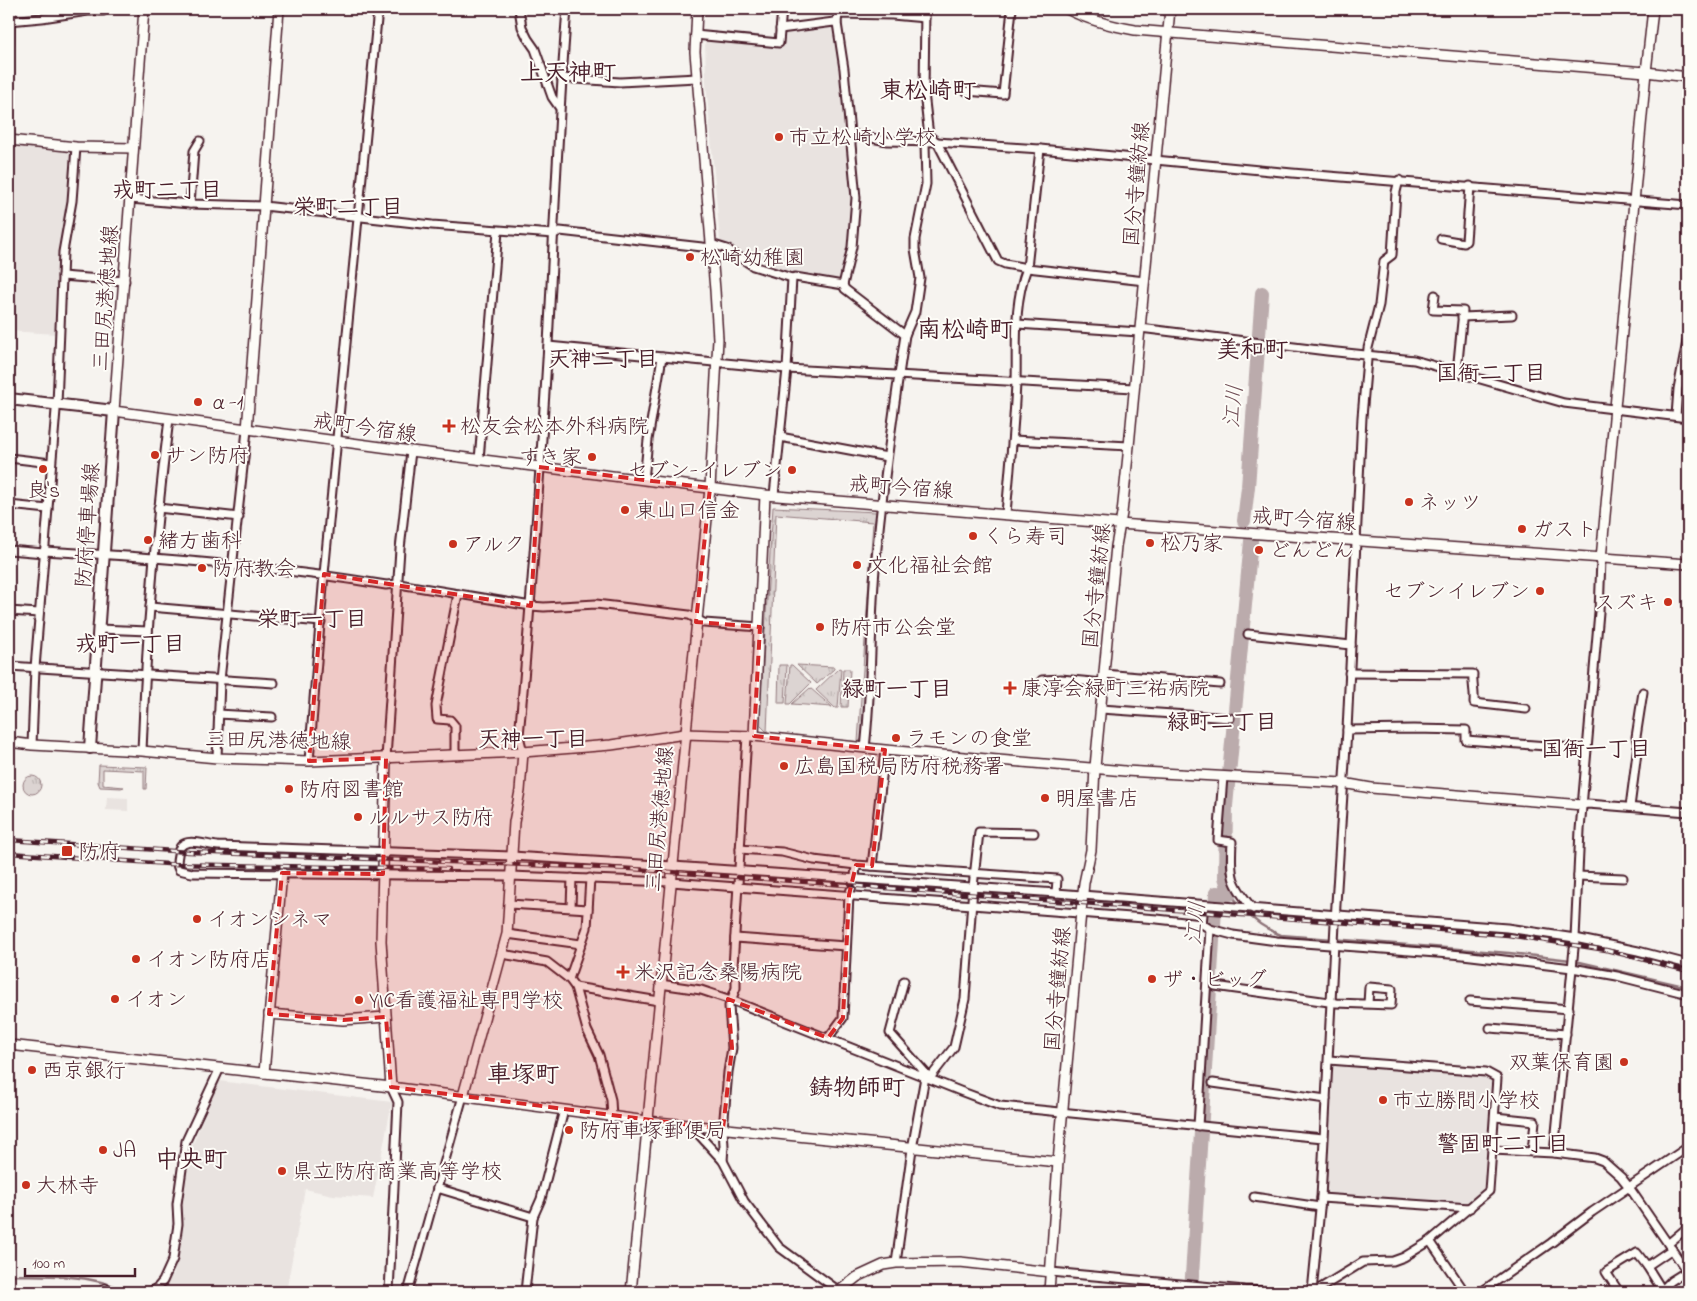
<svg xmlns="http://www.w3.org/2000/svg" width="1697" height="1301" font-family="'Indie Flower','Klee One',sans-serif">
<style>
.built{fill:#e9e3e0}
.grass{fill:url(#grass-tufts);stroke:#937a7e}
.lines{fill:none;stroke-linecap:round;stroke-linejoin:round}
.stream{stroke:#8e7378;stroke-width:2.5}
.river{stroke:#bbabac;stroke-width:14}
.street-casing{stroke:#4a1f2b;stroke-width:11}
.secondary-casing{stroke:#4a1f2b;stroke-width:12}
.primary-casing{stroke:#4a1f2b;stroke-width:14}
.street{stroke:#fdfcf7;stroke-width:7}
.secondary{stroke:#fdfcf7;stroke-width:9}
.primary{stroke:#fdfcf7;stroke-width:10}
.rail-casing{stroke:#4a1f2b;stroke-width:4.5}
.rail{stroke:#fdfcf7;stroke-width:2.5;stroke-dasharray:8;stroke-linecap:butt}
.marked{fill:#d62828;fill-opacity:0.2;stroke:#d62828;stroke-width:4;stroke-dasharray:10 6;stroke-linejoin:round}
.poi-dot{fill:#c8321e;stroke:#fdfcf7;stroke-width:2}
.labels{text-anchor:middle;stroke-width:4;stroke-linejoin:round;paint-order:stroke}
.poi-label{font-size:21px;fill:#4a1f2b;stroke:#fdfcf7;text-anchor:start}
.street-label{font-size:21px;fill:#4a1f2b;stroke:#fdfcf7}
.neighbourhood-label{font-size:22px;font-weight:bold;fill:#4a1f2b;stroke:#fdfcf7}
.water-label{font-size:22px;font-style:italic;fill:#725058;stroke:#fdfcf7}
.quarter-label{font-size:24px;font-weight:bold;fill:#4a1f2b;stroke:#fdfcf7}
</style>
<defs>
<pattern id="grass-tufts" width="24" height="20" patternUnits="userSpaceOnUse" patternTransform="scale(1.25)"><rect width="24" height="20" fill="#dcd4d2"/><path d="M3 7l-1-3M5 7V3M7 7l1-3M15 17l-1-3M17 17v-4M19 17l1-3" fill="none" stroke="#beb6b4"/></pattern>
</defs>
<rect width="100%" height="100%" fill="#f6f3ef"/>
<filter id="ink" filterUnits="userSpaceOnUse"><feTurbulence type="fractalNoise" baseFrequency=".02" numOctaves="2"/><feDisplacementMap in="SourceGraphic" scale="10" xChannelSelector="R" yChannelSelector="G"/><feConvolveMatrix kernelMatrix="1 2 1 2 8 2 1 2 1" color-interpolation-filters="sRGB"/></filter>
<g filter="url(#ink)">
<!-- built -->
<g class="built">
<polygon points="833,24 836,27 854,197 848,250 840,280 791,273 791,277 759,266 726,247 720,240 706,82 705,38 781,44 782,30"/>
<polygon points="9,146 71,152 67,205 58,274 56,334 9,331"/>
<polygon points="107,797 128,798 128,811 106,810"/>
<polygon points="1329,1060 1486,1072 1497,1078 1489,1191 1470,1208 1321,1198"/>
<polygon points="219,1081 392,1102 373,1198 333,1195 305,1189 286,1292 160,1292 164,1289 174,1273 180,1229 179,1196 189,1153"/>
</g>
<!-- grass -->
<g class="grass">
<polygon points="773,507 877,512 872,572 863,738 858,742 873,522 776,514 767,732 759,724"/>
<polygon points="779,665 787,665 785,703 778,703"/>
<polygon points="790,665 792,665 811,683 790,704 787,704"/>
<polygon points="797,665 834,667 834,669 817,684"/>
<polygon points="839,668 841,669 838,708 835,708 816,690"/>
<polygon points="843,669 850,669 848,707 841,707"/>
<polygon points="810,688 832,707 792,704"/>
<polygon points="99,765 147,767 146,789 144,789 144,771 103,769 103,785 124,787 121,788 100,787 98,782"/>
<circle cx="32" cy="785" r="9"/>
</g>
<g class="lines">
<!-- stream -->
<g class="stream">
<polyline points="1230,894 1241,906"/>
<path d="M1244 910C1255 922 1265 929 1281 935L1509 953 1571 960 1688 987"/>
<path d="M9 1275C39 1276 71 1274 101 1282 115 1286 123 1290 138 1292"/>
</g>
<!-- river -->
<g class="river">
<polyline points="1244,521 1248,487 1262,293"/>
<polyline points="1191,1292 1216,893 1230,894 1225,877 1226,806 1251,541"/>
</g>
<defs>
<g id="street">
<polyline points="519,9 522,27 528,39 535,49 552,97 559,107"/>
<polyline points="925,9 924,93 929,136 937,142 998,261 1005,264 1027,268 1145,281"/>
<polyline points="9,21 42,18 88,11 103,11"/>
<polyline points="780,29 834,22 837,23"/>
<polyline points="695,35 779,43 782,9"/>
<polyline points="9,44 10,9"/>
<polyline points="561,78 620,82 697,78"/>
<polyline points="966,91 1003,94 1012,9"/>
<polyline points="851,134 887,141 937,142 1040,149 1292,173 1688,205"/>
<polyline points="130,199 190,204 264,206 432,225 554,234 560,231 711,248"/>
<polyline points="190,204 194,151 200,141"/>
<polyline points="1441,239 1464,243 1466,241 1470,186"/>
<polyline points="711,244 727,249 753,266 792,278 795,277 843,285"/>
<polyline points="62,276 125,281"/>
<polyline points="1435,295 1433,310 1463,311 1457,372"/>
<polyline points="1462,317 1512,315"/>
<polyline points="1017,324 1139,332"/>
<polyline points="1140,328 1327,351 1414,360 1564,403 1688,418"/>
<polyline points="905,335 845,289 843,285 852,247 856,198 844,69 837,23 838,14 892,15 925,18"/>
<polyline points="548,346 787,369 1134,388"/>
<polyline points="57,405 63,252 72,201 76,147"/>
<polyline points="1676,416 1678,389 1688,336"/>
<polyline points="780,437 887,457"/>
<polyline points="1013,440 1129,446"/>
<polyline points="9,458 51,463"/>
<polyline points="479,460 498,231"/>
<polyline points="644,480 648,440 662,357"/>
<polyline points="774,495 787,369 792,278"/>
<polyline points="9,505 48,509"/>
<polyline points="158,508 239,517"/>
<path d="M1006 513C1010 470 1014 426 1016 383 1017 345 1013 304 1027 268L1040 149"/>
<polyline points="9,550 44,553"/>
<path d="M44 551C159 557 272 566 386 585L399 584 531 606 544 607 596 604 689 615 704 623 760 627"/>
<polyline points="150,607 321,622"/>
<polyline points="9,611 39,613"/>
<polyline points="99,629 148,631"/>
<polyline points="1248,634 1351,645"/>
<polyline points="9,666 274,683"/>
<path d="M1349 673 1473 674C1472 684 1475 692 1474 703L1526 709"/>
<polyline points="1104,674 1220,684"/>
<polyline points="1042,680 1061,679 1103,683"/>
<polyline points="1101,709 1230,718"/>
<polyline points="218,714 272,717"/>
<polyline points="1347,730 1413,729 1466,730 1466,740 1587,749"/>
<polyline points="32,745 35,668 56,410"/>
<path d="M865 748C872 689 870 629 875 569 882 491 893 413 905 335L915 312 920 278 915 249V239L926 184 925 143"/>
<path d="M142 751C146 639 155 529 169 419"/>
<path d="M523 752 519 736C531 605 540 475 548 344 554 232 558 120 567 9"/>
<polyline points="455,755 455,726 450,720 437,719 436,706 458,594"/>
<polyline points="217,758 220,680 247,430"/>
<polyline points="386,758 400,549 411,451"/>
<polyline points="309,761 324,574 378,9"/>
<path d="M1223 777 1218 840 1232 842C1230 876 1231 883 1253 909"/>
<polyline points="1582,805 1588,804 1688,812"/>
<polyline points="1630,807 1638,745 1636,737 1643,692"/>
<polyline points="740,849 782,852 814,860 856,865 1057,879 1056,893"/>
<polyline points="872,866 885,750"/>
<polyline points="1578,876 1623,878"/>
<polyline points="509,904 588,909"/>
<polyline points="571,907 572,878"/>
<polyline points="1202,924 1204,905"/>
<polyline points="507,934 581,944"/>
<polyline points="735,938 846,946"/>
<polyline points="502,954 547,962 569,979 575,987 587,1030 599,1055 611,1100 612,1117"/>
<path d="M1688 964 1638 951 1575 938 1507 928 1056 893 673 866 512 856 218 846C204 845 179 834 178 855 177 860 176 865 179 870L192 873 510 876 671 882 1157 919 1202 924 1210 929 1233 935 1277 941 1463 955 1572 968 1617 976 1688 994"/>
<polyline points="569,979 587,928 590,878"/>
<polyline points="904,981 890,1033 930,1078"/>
<polyline points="660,984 701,990 731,1000 960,1091 1000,1106 1323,1138"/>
<polyline points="1215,986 1336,1003 1391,1005 1392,989 1369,987 1368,1004"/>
<polyline points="575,987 659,1001"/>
<polyline points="1470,1001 1569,1009"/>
<polyline points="1490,1028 1566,1034"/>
<polyline points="828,1038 843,1018 849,895 855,878 856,865"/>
<polyline points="930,1078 954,1047 965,999 973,887 979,832 1034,833"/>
<polyline points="1213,1083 1326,1099"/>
<polyline points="1495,1117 1535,1121 1532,1152"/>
<polyline points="690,1125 723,1161 744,1201 779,1247 839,1291"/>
<polyline points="1198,1126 1210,929"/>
<polyline points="1493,1150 1554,1153 1595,1158 1603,1161 1621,1177 1629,1187 1688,1273"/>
<polyline points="1554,1153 1575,938 1580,830 1599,612 1601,559"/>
<polyline points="723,1161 724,1146 723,1129 728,1072 732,1048 729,1006 736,988 736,979 733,967 747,736"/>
<polyline points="437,1188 533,1217"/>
<polyline points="1254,1197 1320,1207"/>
<polyline points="1321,1198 1470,1208"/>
<polyline points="1430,1241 1465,1292"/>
<polyline points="1668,1244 1688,1227"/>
<polyline points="896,1263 912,1149 925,1077"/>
<polyline points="1647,1266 1662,1290 1658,1292"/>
<polyline points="1051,1272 1245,1290 1281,1292"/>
<polyline points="1662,1290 1671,1281 1687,1271"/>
<polyline points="105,1292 105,1288"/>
<polyline points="150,1292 158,1287 163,1281 173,1259 178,1224 177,1204 186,1141 220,1068"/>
<polyline points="389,1292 398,1102 391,1087"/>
<polyline points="408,1292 463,1096"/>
<polyline points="525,1292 533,1217 541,1199 564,1110"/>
<polyline points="1312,1292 1321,1198 1336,904 1347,730 1362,417 1368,348 1379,305 1384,261 1392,255 1396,192 1399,180"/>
<polyline points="1314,1292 1363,1262 1393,1261 1404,1257 1430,1241 1489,1191 1497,1078 1486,1072 1329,1060"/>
<polyline points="1481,1292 1551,1243 1592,1212 1688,1147"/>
<polyline points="1577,1292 1581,1290 1583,1292"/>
<polyline points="1619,1292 1606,1272 1637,1253 1647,1266 1672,1249"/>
</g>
<g id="secondary">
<polyline points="144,9 114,411 411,451 765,495 1119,524 1688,564"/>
<path d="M1067 9C1088 20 1112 26 1135 30L1646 72 1688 77"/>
<polyline points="9,140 76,147 133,148"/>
<polyline points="247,430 279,9"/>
<polyline points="1601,559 1646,72 1653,9"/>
<polyline points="754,736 765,495"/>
<polyline points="9,742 32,745 142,751 217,758 309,761 523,752 611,745 685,734 716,735 754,736 885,750 1125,771 1343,783 1371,788 1582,805"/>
<polyline points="386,758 381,941 391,1087"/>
<polyline points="269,1014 343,1020 386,1017"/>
<polyline points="9,1045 391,1087 647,1121 1058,1162"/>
<polyline points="264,1073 282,873"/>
<polyline points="463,1096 507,934 514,822 520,791 523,752"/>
<polyline points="631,1292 710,488 718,339 715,290 695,52 697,9"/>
<polyline points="838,1292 857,1277 883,1265 896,1263 960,1262 1051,1272"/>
<polyline points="1049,1292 1058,1162 1081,912 1084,883 1091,850 1095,767 1116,546 1122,513 1129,446 1170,9"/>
</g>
<polyline id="primary" points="9,399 114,411 90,748"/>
</defs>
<!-- street casing -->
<use href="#street" class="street-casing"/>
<!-- secondary casing -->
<use href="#secondary" class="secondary-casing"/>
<!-- primary casing -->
<use href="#primary" class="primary-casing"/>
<!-- street -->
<use href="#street" class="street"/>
<!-- secondary -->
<use href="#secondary" class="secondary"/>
<!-- primary -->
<use href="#primary" class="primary"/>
<defs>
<g id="rail">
<polyline points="9,840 189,852 632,869 1508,935 1606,950 1688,971"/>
<polyline points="9,853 168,864 448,869"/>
</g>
</defs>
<!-- rail casing -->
<use href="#rail" class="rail-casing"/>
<!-- rail -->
<use href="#rail" class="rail"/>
</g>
</g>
<!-- marked area -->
<path class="marked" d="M539 467 710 488 696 622 760 627 754 736 885 750 872 866 856 865 849 895 843 1018 828 1038 728 999 732 1048 723 1129 391 1087 386 1017 343 1020 269 1014 282 873 383 874 386 758 309 761 324 574 531 606Z"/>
<!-- markers -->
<g class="poi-dot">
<circle cx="779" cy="137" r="5"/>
<circle cx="690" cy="257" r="5"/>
<circle cx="198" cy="402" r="5"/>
<path d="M446.5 418.5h5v5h5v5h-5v5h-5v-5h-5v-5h5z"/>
<circle cx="155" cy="455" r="5"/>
<circle cx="592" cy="457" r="5"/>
<circle cx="43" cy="469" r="5"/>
<circle cx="792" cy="470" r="5"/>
<circle cx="1409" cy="502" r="5"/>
<circle cx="625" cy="510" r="5"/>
<circle cx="1522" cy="529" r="5"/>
<circle cx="973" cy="536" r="5"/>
<circle cx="148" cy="540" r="5"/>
<circle cx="1150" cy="543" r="5"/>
<circle cx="453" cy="544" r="5"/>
<circle cx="1259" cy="550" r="5"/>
<circle cx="857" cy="565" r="5"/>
<circle cx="202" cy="568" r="5"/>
<circle cx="1540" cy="591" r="5"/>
<circle cx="1668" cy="602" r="5"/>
<circle cx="820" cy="627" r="5"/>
<path d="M1007.5 680.5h5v5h5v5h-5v5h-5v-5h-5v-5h5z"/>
<circle cx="896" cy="738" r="5"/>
<circle cx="784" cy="766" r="5"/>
<circle cx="289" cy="789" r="5"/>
<circle cx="1045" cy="798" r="5"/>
<circle cx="358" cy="817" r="5"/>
<rect x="61" y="845" width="12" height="12" rx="2.5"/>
<circle cx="197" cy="919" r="5"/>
<circle cx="136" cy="959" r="5"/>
<path d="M620.5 964.5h5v5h5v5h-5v5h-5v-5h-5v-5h5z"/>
<circle cx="1152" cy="979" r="5"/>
<circle cx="115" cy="999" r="5"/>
<circle cx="359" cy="1000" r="5"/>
<circle cx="1624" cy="1062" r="5"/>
<circle cx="32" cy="1070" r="5"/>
<circle cx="1383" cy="1100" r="5"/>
<circle cx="569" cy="1130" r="5"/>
<circle cx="103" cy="1150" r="5"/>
<circle cx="282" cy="1171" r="5"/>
<circle cx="26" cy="1185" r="5"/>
</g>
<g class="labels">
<!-- poi labels -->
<g class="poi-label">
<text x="789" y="144">市立松崎小学校</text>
<text x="700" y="264">松崎幼稚園</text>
<text x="208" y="409">α-1</text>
<text x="460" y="433">松友会松本外科病院</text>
<text x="165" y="462">サン防府</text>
<text x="582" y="464" text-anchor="end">すき家</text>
<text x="782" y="477" text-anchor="end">セブン-イレブン</text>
<text x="43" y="497" text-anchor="middle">良's</text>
<text x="1419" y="509">ネッツ</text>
<text x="635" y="517">東山口信金</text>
<text x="1532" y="536">ガスト</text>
<text x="983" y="543">くら寿司</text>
<text x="158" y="547">緒方歯科</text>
<text x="1160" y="550">松乃家</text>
<text x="463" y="551">アルク</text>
<text x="1269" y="557">どんどん</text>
<text x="867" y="572">文化福祉会館</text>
<text x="212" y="575">防府教会</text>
<text x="1530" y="598" text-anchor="end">セブンイレブン</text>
<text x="1658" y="609" text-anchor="end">スズキ</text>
<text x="830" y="634">防府市公会堂</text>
<text x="1021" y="695">康淳会緑町三祐病院</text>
<text x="906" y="745">ラモンの食堂</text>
<text x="794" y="773">広島国税局防府税務署</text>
<text x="299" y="796">防府図書館</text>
<text x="1055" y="805">明屋書店</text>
<text x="368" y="824">ルルサス防府</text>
<text x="78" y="858">防府</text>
<text x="207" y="926">イオンシネマ</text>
<text x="146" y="966">イオン防府店</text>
<text x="634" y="979">米沢記念桑陽病院</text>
<text x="1162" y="986">ザ・ビッグ</text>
<text x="125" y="1006">イオン</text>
<text x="369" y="1007">YIC看護福祉専門学校</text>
<text x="1614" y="1069" text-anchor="end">双葉保育園</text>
<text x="42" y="1077">西京銀行</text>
<text x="1393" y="1107">市立勝間小学校</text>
<text x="579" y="1137">防府車塚郵便局</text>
<text x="113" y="1157">JA</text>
<text x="292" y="1178">県立防府商業高等学校</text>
<text x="36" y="1192">大林寺</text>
</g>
<!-- street labels -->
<g class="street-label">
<text transform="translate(1136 184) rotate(-85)" y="7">国分寺鐘紡線</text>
<text transform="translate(105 298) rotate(-86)" y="7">三田尻港徳地線</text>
<text transform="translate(365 427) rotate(8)" y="7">戒町今宿線</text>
<text transform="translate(901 487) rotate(4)" y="7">戒町今宿線</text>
<text transform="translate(1304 519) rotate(4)" y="7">戒町今宿線</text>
<text transform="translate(87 525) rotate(-86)" y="7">防府停車場線</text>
<text transform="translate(1096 586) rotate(-84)" y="7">国分寺鐘紡線</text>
<text transform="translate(278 740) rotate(1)" y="7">三田尻港徳地線</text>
<text transform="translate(659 819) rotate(-85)" y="7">三田尻港徳地線</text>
<text transform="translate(1057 989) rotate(-85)" y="7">国分寺鐘紡線</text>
</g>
<!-- neighbourhood labels -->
<g class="neighbourhood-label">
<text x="167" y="197">戎町二丁目</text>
<text x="348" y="214">栄町二丁目</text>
<text x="603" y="366">天神二丁目</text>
<text x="1491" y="380">国衙二丁目</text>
<text x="312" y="626">栄町一丁目</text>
<text x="130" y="651">戎町一丁目</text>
<text x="897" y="696">緑町一丁目</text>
<text x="1222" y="729">緑町二丁目</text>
<text x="533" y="746">天神一丁目</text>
<text x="1596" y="756">国衙一丁目</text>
<text x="1503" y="1151">警固町二丁目</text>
</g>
<!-- water labels -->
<g class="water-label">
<text transform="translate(1232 406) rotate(-85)" y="8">江川</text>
<text transform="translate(1194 923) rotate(-84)" y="8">江川</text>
</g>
<!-- quarter labels -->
<g class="quarter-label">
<text x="568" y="80">上天神町</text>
<text x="928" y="98">東松崎町</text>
<text x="965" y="337">南松崎町</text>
<text x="1252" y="357">美和町</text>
<text x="523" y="1082">車塚町</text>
<text x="857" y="1095">鋳物師町</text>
<text x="191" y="1167">中央町</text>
</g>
</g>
<!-- margin -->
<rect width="1697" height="1301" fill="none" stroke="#fdfcf7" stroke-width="30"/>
<rect x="15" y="15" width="1667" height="1271" fill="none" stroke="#4a1f2b" stroke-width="2" filter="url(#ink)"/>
<!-- scale -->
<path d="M25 1268v8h110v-8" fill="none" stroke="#4a1f2b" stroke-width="2.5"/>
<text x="32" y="1268" font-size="15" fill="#4a1f2b" stroke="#fdfcf7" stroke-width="4" paint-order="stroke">100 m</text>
</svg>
